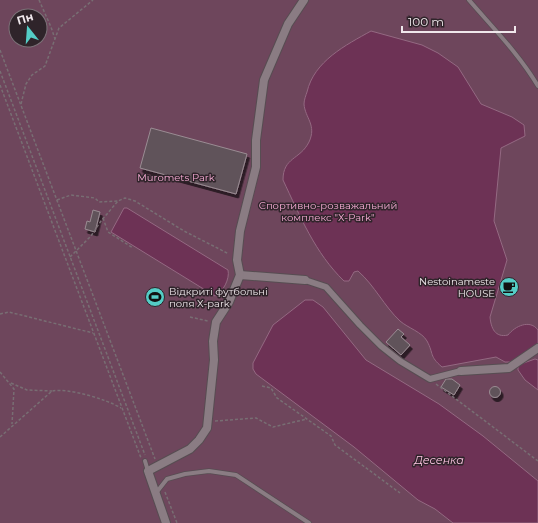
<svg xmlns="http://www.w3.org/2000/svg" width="538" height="523" font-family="Montserrat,sans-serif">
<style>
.green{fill:#6e465c;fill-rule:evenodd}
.water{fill:#6d3255;stroke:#946982}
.building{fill:#60535a;stroke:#9a8c93;filter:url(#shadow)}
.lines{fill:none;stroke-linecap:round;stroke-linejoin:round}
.service-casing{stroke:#574d52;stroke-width:5.5}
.pedestrian-casing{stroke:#574d52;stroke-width:8}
.minor-casing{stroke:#574d52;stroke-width:10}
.path{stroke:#786e73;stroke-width:1.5;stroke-dasharray:3 2;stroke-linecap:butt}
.service{stroke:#8a7c83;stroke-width:4}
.pedestrian{stroke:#8a7c83;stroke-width:6}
.minor{stroke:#8a7c83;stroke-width:8}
.labels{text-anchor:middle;stroke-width:3;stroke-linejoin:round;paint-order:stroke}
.park-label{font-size:10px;fill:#f7acd5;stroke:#2f242a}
.poi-label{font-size:10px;fill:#f0e8ec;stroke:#2f242a;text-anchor:end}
.water-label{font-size:11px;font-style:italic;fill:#fdc4e2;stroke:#2f242a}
</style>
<defs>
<filter id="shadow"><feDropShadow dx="2.5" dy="4" stdDeviation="0" flood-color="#0009"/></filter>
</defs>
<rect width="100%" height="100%" fill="#3a2e34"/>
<!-- green -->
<path class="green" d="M0 0H538V523H0ZM16 16H40V40H16Z"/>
<!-- water -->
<g class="water">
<path d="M371 31 422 45 438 53 458 67 481 104 512 117 524 125 525 136 501 148 494 221 507 260 490 317C491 328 495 338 508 335 515 326 530 319 538 330V344L513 362H505L496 357 442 367C429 356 434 354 427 341 422 332 408 328 400 321 384 306 375 286 358 271L354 272 349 281H344C315 253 300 216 283 180 283 157 300 160 309 142 317 125 305 118 304 104 304 100 306 95 307 92 314 61 346 45 371 31Z"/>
<path d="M124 208H127L228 270C230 279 223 292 215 296L111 232Z"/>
<polygon points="305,300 313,300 323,307 366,360 439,404 483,436 538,481 538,523 453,523 435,509 418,500 354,447 256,374 253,369 253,363 273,325"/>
<polygon points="535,359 538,360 538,390 525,380 518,370 518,365"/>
</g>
<!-- building -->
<g class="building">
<polygon points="151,128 247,154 236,194 140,168"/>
<polygon points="93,210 100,212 95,232 85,229 87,221 90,222"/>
<polygon points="398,329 404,334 401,337 410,345 401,355 386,342"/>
<polygon points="446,379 452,379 460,385 454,395 441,387"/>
<circle cx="495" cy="392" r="5.5"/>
</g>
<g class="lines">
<defs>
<g id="service">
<path d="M469 0C493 28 519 54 538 86"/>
<polyline points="145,461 148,471"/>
<polyline points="156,493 167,479 185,474 209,471 236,475 309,523"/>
</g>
<polyline id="pedestrian" points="305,280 326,287 360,325 381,346 400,361 430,379 461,371"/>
<g id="minor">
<polyline points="240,275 305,280"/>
<polyline points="461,371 509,368 538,348"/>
<polyline points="166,523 148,471 190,449 199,440 207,428 214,360 213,341 216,322 229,302 240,275 237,260 240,231 256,167 256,140 264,80 288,24 304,0"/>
</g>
</defs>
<!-- service casing -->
<use href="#service" class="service-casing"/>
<!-- pedestrian casing -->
<use href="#pedestrian" class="pedestrian-casing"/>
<!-- minor casing -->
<use href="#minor" class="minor-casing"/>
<!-- path -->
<g class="path">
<polyline points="39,0 51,27 55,39"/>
<polyline points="0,50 155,459"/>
<polyline points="0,71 145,455"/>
<polyline points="0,85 141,458"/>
<polyline points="21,104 26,84 32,75 45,66 59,28 93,0"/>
<polyline points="57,200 71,195 95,198 99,202 118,201"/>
<polyline points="103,218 108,232 133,248"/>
<polyline points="70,257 91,236 101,221 118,201 125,198 135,201 184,231 229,254"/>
<polyline points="0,314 9,312 93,333"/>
<polyline points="190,317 208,321"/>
<polyline points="0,372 14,389 12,424"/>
<polyline points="11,383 27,390 52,391"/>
<polyline points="436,384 538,461"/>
<polyline points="262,386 271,388 277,398 331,436 335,445 400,493"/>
<polyline points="215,421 256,418 273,427 307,419"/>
<path d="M0 437 52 391C69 388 106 399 121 408"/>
<polyline points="165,492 177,523"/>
</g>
<!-- service -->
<use href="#service" class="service"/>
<!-- pedestrian -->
<use href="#pedestrian" class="pedestrian"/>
<!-- minor -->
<use href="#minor" class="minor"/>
</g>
<!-- icons -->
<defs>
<symbol id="cafe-disc" viewBox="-11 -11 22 22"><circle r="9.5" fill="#54cdc6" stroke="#2f242a"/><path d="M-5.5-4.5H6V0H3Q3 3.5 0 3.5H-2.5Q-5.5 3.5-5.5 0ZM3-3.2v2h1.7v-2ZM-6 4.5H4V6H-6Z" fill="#111"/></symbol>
<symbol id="stadium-disc" viewBox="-11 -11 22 22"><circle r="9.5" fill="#54cdc6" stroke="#2f242a"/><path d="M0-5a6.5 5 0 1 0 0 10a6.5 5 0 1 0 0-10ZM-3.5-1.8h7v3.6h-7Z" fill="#111"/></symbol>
</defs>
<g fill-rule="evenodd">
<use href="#cafe-disc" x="498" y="276" width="22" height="22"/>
<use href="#stadium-disc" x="144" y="286" width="22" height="22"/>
</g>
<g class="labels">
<!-- park labels -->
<g class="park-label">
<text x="176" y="181">Muromets Park</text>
<text x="328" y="209">Спортивно-розважальний<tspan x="328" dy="12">комплекс "Х-Park"</tspan></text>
</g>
<!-- poi labels -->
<g class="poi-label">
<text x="495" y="285">Nestoinameste<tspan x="495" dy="12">HOUSE</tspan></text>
<text x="169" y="295" text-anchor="start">Відкриті футбольні<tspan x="169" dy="12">поля X-park</tspan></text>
</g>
<!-- water labels -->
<g class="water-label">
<text x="439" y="464">Десенка</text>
</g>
</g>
<!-- north arrow -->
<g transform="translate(28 28) rotate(343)"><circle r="19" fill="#2f242a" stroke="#7c7278"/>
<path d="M0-3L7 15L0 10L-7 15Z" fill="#54cdc6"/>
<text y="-6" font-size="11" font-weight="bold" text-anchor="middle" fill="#f0e8ec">Пн</text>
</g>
<!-- scale -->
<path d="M402 26v6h113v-6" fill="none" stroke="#f0e8ec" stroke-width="2"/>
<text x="408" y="26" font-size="12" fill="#f0e8ec" stroke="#2f242a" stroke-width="3" paint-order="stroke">100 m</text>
</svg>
